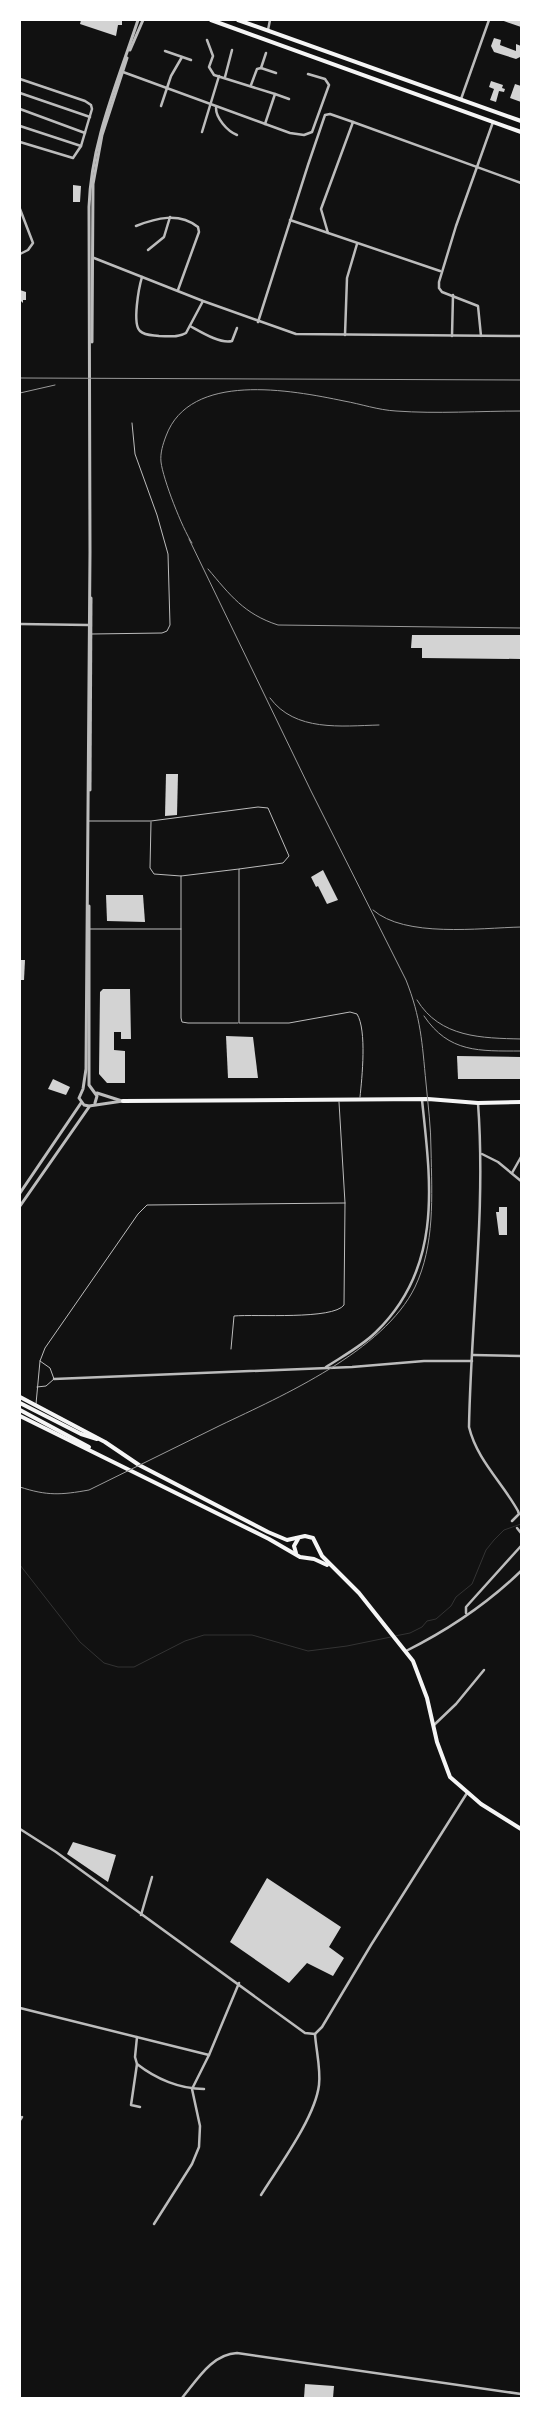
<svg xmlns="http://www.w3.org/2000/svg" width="541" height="2418" font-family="'Open Sans',sans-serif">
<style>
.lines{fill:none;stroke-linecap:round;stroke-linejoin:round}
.stream{stroke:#333;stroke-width:1}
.building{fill:#d3d3d3}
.service{stroke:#bcbcbc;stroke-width:1}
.minor{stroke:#bcbcbc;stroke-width:2.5}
.tertiary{stroke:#bcbcbc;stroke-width:3}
.secondary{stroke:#f5f5f5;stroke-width:4}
.rail{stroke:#9a9a9a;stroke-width:1}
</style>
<rect width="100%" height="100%" fill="#111"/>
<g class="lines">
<!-- stream -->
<g class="stream">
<polyline points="20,1565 80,1642 104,1663 118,1667 134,1667 185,1641 204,1635 252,1635 308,1651 347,1646 391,1637"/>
<polyline points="395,1636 410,1633 422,1627 427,1621 436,1619 451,1606 456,1597 472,1584 486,1550 494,1540 504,1530 521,1524"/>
</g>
</g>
<!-- building -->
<g class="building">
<polygon points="81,20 122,20 122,25 118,25 116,36 80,24"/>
<polygon points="501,20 521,20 521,27"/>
<polygon points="494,38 501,40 500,45 516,51 516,44 521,46 520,57 516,59 494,52 491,46"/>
<polygon points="491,81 503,85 502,88 505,89 504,92 499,91 496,102 490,100 494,89 489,87"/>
<polygon points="515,84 521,86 521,102 510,98"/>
<polygon points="73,185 81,186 80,202 73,202"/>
<polygon points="20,290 26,292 26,300 23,300 23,303 20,300"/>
<polygon points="412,635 521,635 521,659 422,658 422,648 411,648"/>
<polygon points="166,774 178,774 177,815 165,816"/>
<polygon points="323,870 338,900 327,904 318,886 316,887 311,877"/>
<polygon points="106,895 143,895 145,922 107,921"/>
<polygon points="20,960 25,960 24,980 20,980"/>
<polygon points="103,989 130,989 131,1039 121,1039 121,1032 114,1032 114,1050 125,1051 125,1083 107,1083 99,1074 100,992"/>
<polygon points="226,1036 253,1037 258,1078 228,1078"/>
<polygon points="457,1056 521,1057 521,1079 458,1079"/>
<polygon points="53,1079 70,1087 66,1095 48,1089"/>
<polygon points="499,1207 507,1207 507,1235 499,1235 496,1212 499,1212"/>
<polygon points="73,1842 116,1855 108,1882 67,1854"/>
<polygon points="267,1878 341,1927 329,1947 344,1958 333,1976 307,1963 289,1983 230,1942"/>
<polygon points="305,2384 334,2386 333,2398 304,2398"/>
</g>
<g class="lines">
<!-- service -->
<g class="service">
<polyline points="92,634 162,633 167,631 170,625 168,554 157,515 135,454 132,423"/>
<path d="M89 821H151L258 807 268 808 289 856 283 863 239 869V1023H289L350 1012 357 1014C367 1030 362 1078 360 1097"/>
<polyline points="151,822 150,868 154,874 181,876 239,869"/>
<polyline points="181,876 181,1018 182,1022 188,1023 238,1023"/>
<polyline points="90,929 181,929"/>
<path d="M231 1349 234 1316C256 1314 333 1320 344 1305L345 1203 339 1102"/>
<polyline points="37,1387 46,1386 54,1379 50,1368 40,1361"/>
<polyline points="36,1404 40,1361 45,1348 138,1214 147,1205 345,1203"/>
</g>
<!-- minor -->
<g class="minor">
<polyline points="268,30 270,20"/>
<polyline points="207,40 213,56 209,67 214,75 275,94 265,124"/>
<polyline points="165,51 191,60"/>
<polyline points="261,68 266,53"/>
<polyline points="123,72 290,133 304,135 312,132 329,85 325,79 308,74"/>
<polyline points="225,77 232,50"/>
<polyline points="20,79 85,101 91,105 92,109 81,146 73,158 20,142"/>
<polyline points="251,85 257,69 261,68 276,73"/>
<polyline points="20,93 90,117"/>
<polyline points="275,94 289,99"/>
<polyline points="461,99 489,20"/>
<polyline points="161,106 171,76 182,57"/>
<path d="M216 108C216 118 227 131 237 135"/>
<polyline points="20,109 85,133"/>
<polyline points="20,126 81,146"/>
<polyline points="202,132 219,76"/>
<polyline points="20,209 33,243 28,250 20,254"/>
<polyline points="290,220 440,271"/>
<path d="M136 226C156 218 179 212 198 227L199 232 178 290"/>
<polyline points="328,233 321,209 353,122"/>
<polyline points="148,250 164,237 170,217"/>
<polyline points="94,258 203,301 296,334 521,336"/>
<path d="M142 277C139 287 132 324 140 331 145 336 153 335 159 336 168 336 178 338 186 333L203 301"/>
<polyline points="258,322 308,165 325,115 330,114 353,122 521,183"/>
<path d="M190 326C201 332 220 344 232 341L237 328"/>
<polyline points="345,335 347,278 357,244"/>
<polyline points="452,336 453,295"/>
<polyline points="481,336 478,306 442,292 439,288 439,282 456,226 493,122"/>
<polyline points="20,624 88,625"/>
<path d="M478 1103C486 1211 471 1318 469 1427 477 1460 502 1482 518 1511L519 1514 512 1521"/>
<polyline points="482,1154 498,1162 521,1181"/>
<polyline points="512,1173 521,1157"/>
<polyline points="473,1355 521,1356"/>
<path d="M326 1367C343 1356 362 1346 376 1332 443 1267 431 1184 422 1100"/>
<polyline points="54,1379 352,1367 424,1361 472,1361"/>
<polyline points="517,1528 521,1533"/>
<polyline points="466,1613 466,1607 521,1546"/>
<path d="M406 1651C448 1630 487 1604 521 1571"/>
<polyline points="434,1725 456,1704 484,1670"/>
<polyline points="20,1829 56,1852 305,2033 315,2034 322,2027 371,1945 467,1793"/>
<polyline points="141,1915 152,1877"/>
<polyline points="20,2008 209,2055 239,1983"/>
<path d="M137 2037 135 2057 137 2064C156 2079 180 2089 204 2089"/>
<polyline points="137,2064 131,2105 140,2107"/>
<polyline points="20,2120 22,2117"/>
<path d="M261 2195C279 2166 315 2118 319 2085 321 2069 316 2050 315 2034"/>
<polyline points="154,2224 192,2164 199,2147 200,2126 192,2089 209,2055"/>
<path d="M182 2398C197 2380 212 2354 237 2353L521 2394"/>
</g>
<!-- tertiary -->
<g class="tertiary">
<polyline points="130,50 143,20"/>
<polyline points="92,342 93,184 102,135 127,58"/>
<polyline points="90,790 91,598"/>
<polyline points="89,906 89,1085 97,1096 95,1103"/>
<polyline points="97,1093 122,1101"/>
<path d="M123 1101 89 1106 84 1105 79 1098 83 1089 86 1069 90 552 89 207C91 142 118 81 138 20"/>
<polyline points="20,1193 81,1103"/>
<polyline points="20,1206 89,1107"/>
</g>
<!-- secondary -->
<g class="secondary">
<polyline points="211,20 521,132"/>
<polyline points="238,20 521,121"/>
<polyline points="123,1101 428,1099 478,1103 521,1102"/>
<polyline points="20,1397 105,1442 139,1465 268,1532 287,1540 305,1536 313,1538 322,1556 359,1593 413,1661 427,1698 437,1742 450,1777 481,1804 521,1829"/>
<polyline points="20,1403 81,1434 97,1439"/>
<polyline points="20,1410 89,1447"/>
<polyline points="20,1416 269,1539 300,1557 314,1559 327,1565"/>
<polyline points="296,1553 294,1546 298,1539"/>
</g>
<!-- rail -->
<g class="rail">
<polyline points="20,378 521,380"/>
<polyline points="20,393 55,385"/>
<path d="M192 543C182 528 163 479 161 462 160 453 163 444 166 436 190 371 291 390 344 401 361 404 378 410 396 411 437 414 480 411 521 411"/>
<path d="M208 569C230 595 244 614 278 625L521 628"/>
<path d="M270 698C295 732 341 726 379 725"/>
<path d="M373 910C405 938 479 928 521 927"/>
<path d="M417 1000C440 1038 482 1038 521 1039"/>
<path d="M424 1016C449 1053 479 1051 521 1051"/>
<path d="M20 1487C47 1496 61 1495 89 1490 133 1468 177 1447 221 1425 282 1396 384 1351 415 1287 435 1245 432 1196 431 1150 431 1127 428 1105 426 1083 422 1042 421 1018 406 980L311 791 189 539"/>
</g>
</g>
<!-- border -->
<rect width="541" height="2418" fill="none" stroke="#ffffff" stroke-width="42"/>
</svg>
